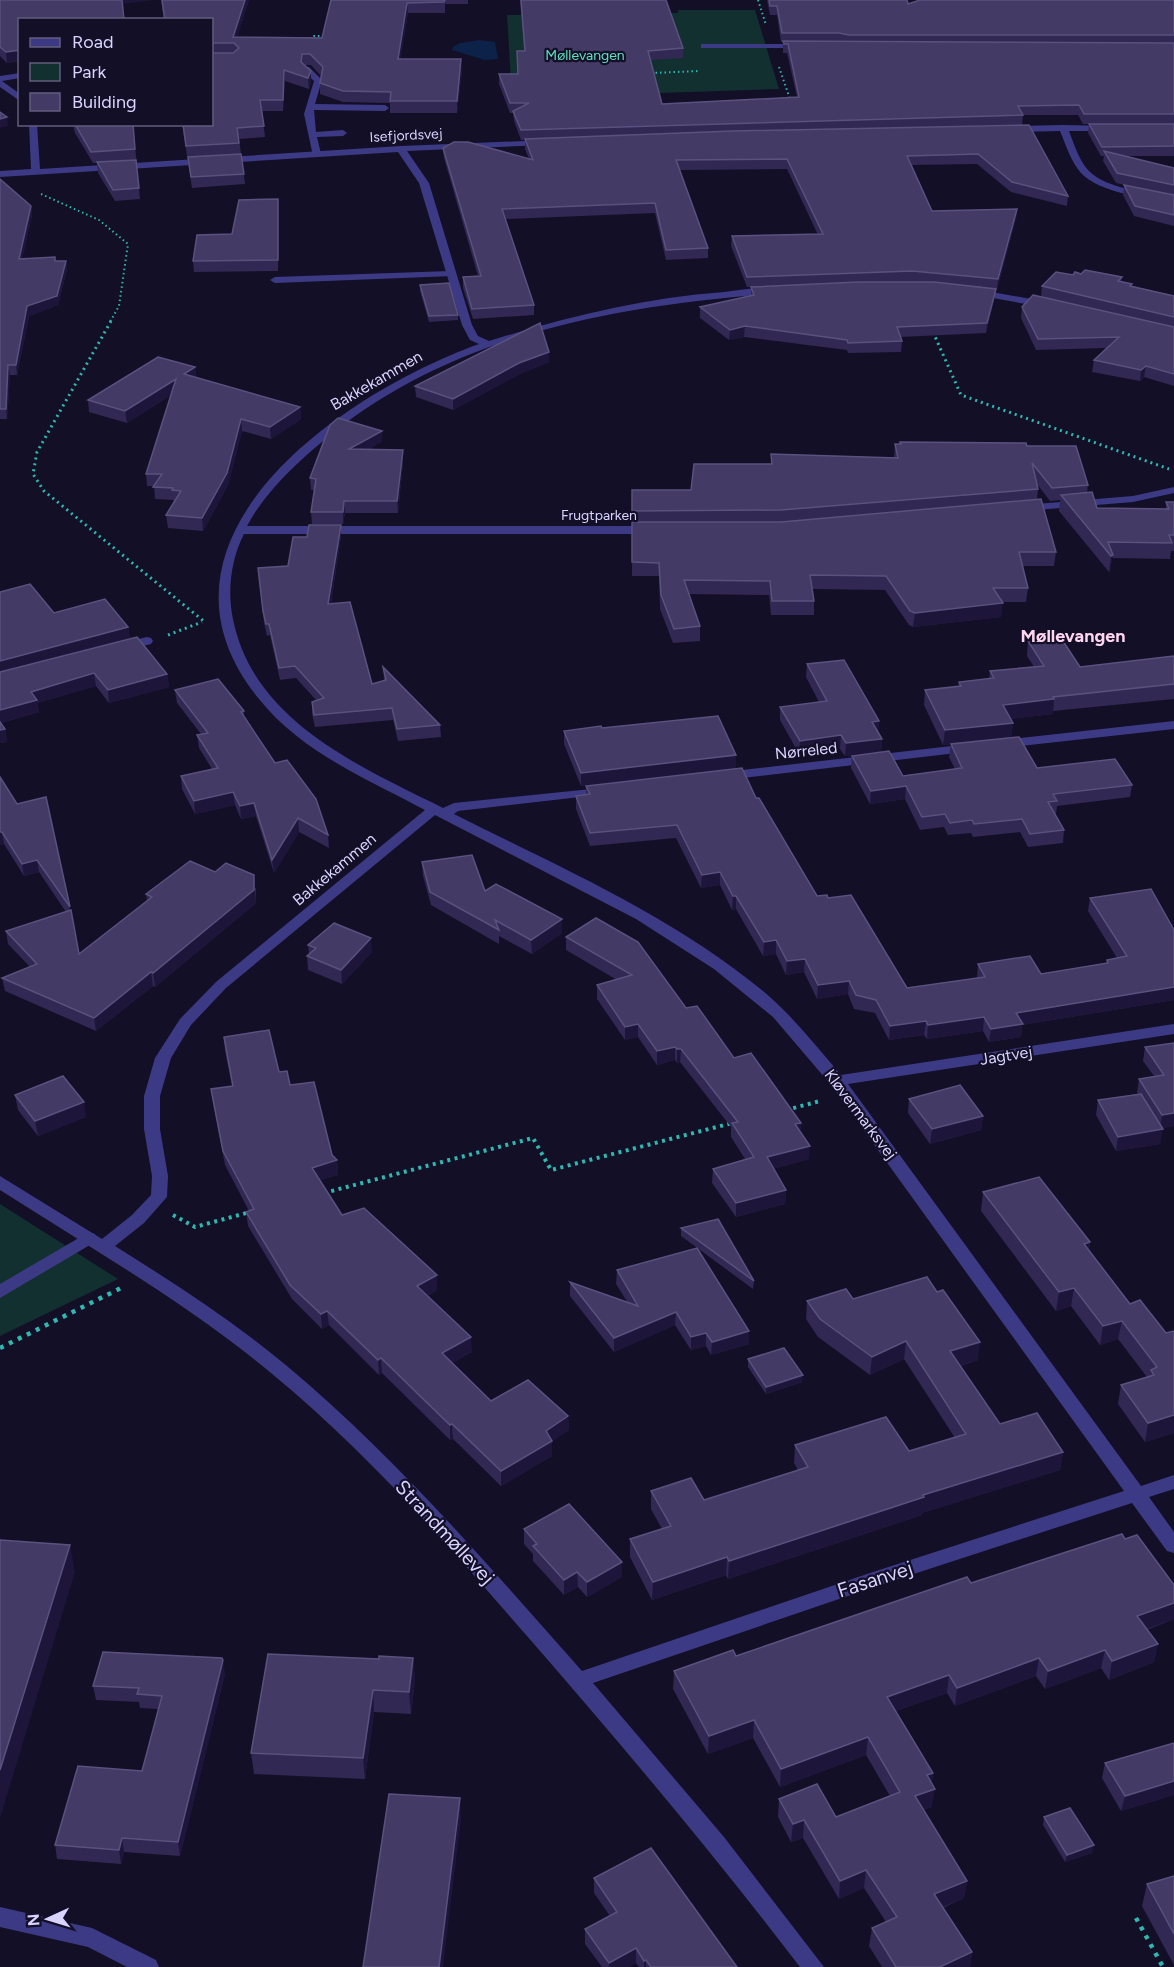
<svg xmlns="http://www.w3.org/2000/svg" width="1174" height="1967" font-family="Figtree,sans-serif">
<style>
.green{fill:#12302f}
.water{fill:#0c2248}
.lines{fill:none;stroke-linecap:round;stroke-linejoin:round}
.path-far3{stroke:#2fb8b0;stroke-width:2;stroke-dasharray:1.5 3;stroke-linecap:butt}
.path-far2{stroke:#2fb8b0;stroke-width:3;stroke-dasharray:2 4;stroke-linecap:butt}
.path-far1{stroke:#2fb8b0;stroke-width:4;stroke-dasharray:3 4.5;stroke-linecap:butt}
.path{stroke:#2fb8b0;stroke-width:4.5;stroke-dasharray:4 6;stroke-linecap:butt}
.service{fill:#3d3a85;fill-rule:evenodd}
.minor{fill:#3d3a85;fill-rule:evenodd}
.wall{fill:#312854}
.shaded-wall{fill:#1d163a}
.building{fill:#433a66;stroke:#5a527e;stroke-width:1.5}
.labels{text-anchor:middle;stroke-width:4.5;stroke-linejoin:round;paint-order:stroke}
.far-park-label{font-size:14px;fill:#5fe0c0;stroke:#130f26}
.far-street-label{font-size:14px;fill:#d9d4ff;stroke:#130f26}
.street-label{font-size:16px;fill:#d9d4ff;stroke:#130f26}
.neighbourhood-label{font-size:18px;font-weight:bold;fill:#ffd6f0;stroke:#130f26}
.near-street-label{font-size:20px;fill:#d9d4ff;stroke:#130f26}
</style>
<rect width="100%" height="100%" fill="#130f26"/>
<!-- green -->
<g class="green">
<polygon points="678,10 755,10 779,89 512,98 507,15 678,13"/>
<polygon points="0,1204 118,1279 0,1336"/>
</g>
<!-- water -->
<polygon class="water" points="479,40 495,42 498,59 485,60 452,50 453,47 460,43"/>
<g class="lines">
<!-- path-far3 -->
<g class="path-far3">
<polyline points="758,0 766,25"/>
<polyline points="313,41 314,36 326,36"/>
<polyline points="779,67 791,102"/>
<polyline points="651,73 700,71"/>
<polyline points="41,194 99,220 128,244 119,306 110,322"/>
</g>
<!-- path-far2 -->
<g class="path-far2">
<polyline points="111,321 37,452 33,474 44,491 206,623"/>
<polyline points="933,332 961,395 1169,469"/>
<polyline points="168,635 202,622"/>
</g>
<!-- path-far1 -->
<g class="path-far1">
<polyline points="786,1110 820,1101"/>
<polyline points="324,1193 533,1138 551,1170 732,1123"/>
<polyline points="173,1215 195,1227 250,1212"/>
</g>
<!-- path -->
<g class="path">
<polyline points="0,1348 121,1288"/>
<polyline points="1136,1918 1163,1967"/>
</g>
<!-- service -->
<g class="service">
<polygon points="701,44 802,44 806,46 802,48 701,48"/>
<polygon points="303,67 309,67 322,80 315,104 385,105 389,108 385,111 314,110 316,132 343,130 347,133 343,136 317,137 321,154 313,156 304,114 314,81 303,71"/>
<polygon points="450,271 455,274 453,276 275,283 270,280 275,277"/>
<polygon points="89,1232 95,1234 97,1238 95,1242 0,1298 0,1284"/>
<polygon points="0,1907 92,1928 156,1960 159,1967 127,1967 88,1947 0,1927"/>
</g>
<!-- minor -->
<g class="minor">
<polygon points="20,73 20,78 2,81 20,94 20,101 0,87 0,76"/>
<path d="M29 124H37L40 169 401 146 548 140 549 142 545 145 407 151 429 183 472 325 478 336 489 341C566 317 643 298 724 292 740 290 759 286 775 289L776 291 771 294C613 306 446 336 322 442 294 465 264 494 247 526H653L659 530 653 534H244C231 559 227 591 233 619 253 721 359 766 443 808L454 803 611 787 613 790 606 794 458 811 454 814C559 867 671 915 763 991 793 1016 816 1046 841 1075L1174 1024V1034L848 1084 1141 1486 1174 1475V1489L1149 1497 1174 1532V1553L1167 1551 1132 1503 886 1583 593 1683 724 1837 824 1967H800C713 1853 621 1744 527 1636 447 1544 366 1451 271 1373 187 1303 92 1249 0 1190V1176L102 1239 132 1215 151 1195 152 1176 144 1129V1096L155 1058 180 1019 216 982 425 810C367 779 301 752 259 699 129 539 343 393 479 344L470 340 462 325 419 183 398 152 0 177V171L31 169ZM435 815 636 919 714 969 773 1017 831 1085 1124 1491 873 1572 582 1671C488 1565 396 1457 287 1366 233 1321 174 1283 115 1246L144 1223 167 1197 168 1176 160 1129V1096L171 1058 191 1025 226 988Z"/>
<path d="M1063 125 1112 126V130L1109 131H1069C1074 144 1079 160 1088 170 1107 190 1148 192 1174 197V203C1148 198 1099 193 1081 173 1071 162 1066 145 1060 131L1010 132 1006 129 1010 126Z"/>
<polygon points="975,289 1048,302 1053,305 1048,308 971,294 971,290"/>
<polygon points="1174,487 1174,493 1133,502 1024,511 1018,508 1024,505 1133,496"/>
<polygon points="147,637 151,638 153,641 151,644 122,651 116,647 118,644"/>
<polygon points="1174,721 1174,729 1002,748 995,744 1002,740"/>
<polygon points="969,744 974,745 976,748 974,751 725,780 718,776 725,772"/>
</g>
</g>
<!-- wall -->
<g class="wall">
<polygon points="0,0 122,4 20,20 20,61 7,63 0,56"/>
<polygon points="161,0 249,0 237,37 322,38 331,0 468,0 468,4 445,4 445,13 408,13 400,59 462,70 457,113 390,113 390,103 343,102 320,94 320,83 321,76 311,65 304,65 311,71 311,82 309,89 285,81 283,111 262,111 265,137 239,139 245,184 192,188 182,124 212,124 212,20 164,20"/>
<polygon points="520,0 666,0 683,48 683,58 650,60 662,104 797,97 787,53 783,53 783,42 781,42 777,15 770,15 767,0 907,0 908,4 1174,0 1174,156 1127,156 1174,168 1174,230 1174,226 1134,216 1123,195 1124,185 1160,192 1116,183 1103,161 1104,156 1101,156 1088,133 1089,124 1083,124 1078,115 1023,115 1022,125 969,126 1068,196 1067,206 1011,192 977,164 912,165 932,211 1017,209 1016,219 997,289 996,289 994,300 986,333 900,337 902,341 901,352 848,353 847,350 744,337 729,340 700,318 700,307 751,296 751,287 760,287 747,287 731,246 732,236 818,235 787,169 680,170 708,248 708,258 666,260 655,213 505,219 534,305 534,315 473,319 463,288 463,277 478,276 444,158 443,148 529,159 525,149 525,140 521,140 514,121 513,113 510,113 499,84 499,74 518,74 524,51"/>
<polygon points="70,124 133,124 140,199 115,201 98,173 97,163 93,163 75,133 73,125"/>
<polygon points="0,179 31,206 32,215 22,259 55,261 66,261 67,270 58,305 29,316 17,375 10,375 7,419 0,419"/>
<polygon points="278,199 279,210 278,271 194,272 193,261 232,234"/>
<polygon points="1073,275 1122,277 1121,282 1132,286 1174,296 1174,386 1144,377 1140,381 1092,372 1094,360 1106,348 1036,350 1021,318 1022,307 1041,297 1042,286"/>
<polygon points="420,285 458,315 458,320 429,322 420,291"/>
<polygon points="549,352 549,362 520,374 453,410 416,397 415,386"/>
<polygon points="195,367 196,378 300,407 301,419 271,439 242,431 228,485 203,531 168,528 166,515 174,502 173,500 155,499 154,486 147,486 146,474 171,395 127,423 89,412 88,400"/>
<polygon points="382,442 369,449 403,462 398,513 345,513 343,524 312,524 311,512 314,490 311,490 310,478"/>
<polygon points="900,442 1027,446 1088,485 1087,493 1097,508 1166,509 1166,502 1174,502 1174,551 1171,551 1170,559 1112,558 1110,571 1109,572 1059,511 1060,500 1050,501 1037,484 1038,489 1037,499 1056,552 1054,566 1023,566 1028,588 1026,602 1002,602 1001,617 913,627 909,625 885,590 812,589 814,601 814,615 771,615 769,595 689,594 700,626 700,641 673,643 660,609 659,576 632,576 632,490 691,490 771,464 771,454 894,458 895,444 900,444"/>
<polygon points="341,525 341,536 331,604 372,684 384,680 383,667 440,725 441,737 398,741 393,720 315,727 312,714 312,702 316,700 296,678 280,680 270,635 267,636 264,623 258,568 288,566 307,537"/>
<polygon points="0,592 54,613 128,627 130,639 167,674 169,687 109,703 96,686 37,703 39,712 1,723 5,729 7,742 0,743"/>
<polygon points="1028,641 1080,667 1174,656 1174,699 1053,711 1053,714 1010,719 1013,723 1011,737 943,745 924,705 925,690 958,687 959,682 989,679 990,671 1034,667 1027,656"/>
<polygon points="807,664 879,721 878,732 882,739 881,752 845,756 840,749 799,754 780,720 780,707 819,702 806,677"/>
<polygon points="175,690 244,711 244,716 275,763 328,835 329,848 299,832 274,873 256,816 241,819 235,805 195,814 182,789 181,776 212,769 199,748 197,735 201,734 177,703"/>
<polygon points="602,728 736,755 736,769 581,786 564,744 564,731"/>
<polygon points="951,744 1037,768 1132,785 1130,797 1057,806 1056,814 1055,814 1064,830 1063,843 1028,847 1020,832 973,837 971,833 948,835 944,827 920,830 905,799 870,804 851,768 852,756 903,776 955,769 949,757"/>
<polygon points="0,777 17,804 46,797 79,954 147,901 146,894 256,888 256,903 155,987 153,986 96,1031 5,991 2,978 30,967 8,944 6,931 66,912 39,872 24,876 4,844 0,845"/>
<polygon points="586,786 756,798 817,896 828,898 907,988 977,978 978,964 1041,974 1106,963 1107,960 1117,958 1088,911 1090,898 1174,930 1174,1000 1022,1025 1021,1037 989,1042 983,1031 927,1039 924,1035 889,1040 875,1013 854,1009 848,994 817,999 804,972 786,975 776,954 763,956 736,909 732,910 720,885 701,888 676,838 590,846 576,809 576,796 586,795"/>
<polygon points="422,862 485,891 562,919 562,933 532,954 499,936 499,944 431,905 423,876"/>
<polygon points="596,918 686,1008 734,1058 801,1123 800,1132 809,1159 773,1169 786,1190 785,1204 736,1217 712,1183 713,1169 745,1159 731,1137 731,1127 680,1062 677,1063 675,1060 657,1065 638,1037 625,1040 597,999 597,985 617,980 566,950 566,937"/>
<polygon points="308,945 372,952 342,984 308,970 307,956 309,954"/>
<polygon points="224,1037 279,1072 290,1085 332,1155 337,1160 338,1175 320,1180 342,1215 437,1275 437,1290 427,1296 472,1352 452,1363 491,1401 568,1416 569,1430 552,1441 552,1456 501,1486 453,1439 450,1440 382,1373 379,1375 329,1325 322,1329 292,1299 248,1226 246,1212 249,1211 225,1165 213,1103 211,1089 232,1086 225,1051"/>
<polygon points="1174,1043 1174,1126 1162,1128 1160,1144 1116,1151 1096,1115 1098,1100 1138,1094 1137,1092 1139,1079 1154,1076 1143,1061 1145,1047"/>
<polygon points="15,1095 86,1117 38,1136 18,1110"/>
<polygon points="909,1099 983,1116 981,1130 930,1144 908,1113"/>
<polygon points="983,1192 1090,1242 1089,1250 1130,1304 1166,1333 1174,1331 1174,1433 1145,1442 1118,1404 1121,1385 1147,1377 1118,1339 1100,1345 1071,1306 1056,1311 981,1211"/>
<polygon points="681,1228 754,1281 753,1289 681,1236"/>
<polygon points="617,1270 749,1331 749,1344 711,1355 706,1346 691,1350 675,1325 614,1352 570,1296 570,1282 628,1303 616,1284"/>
<polygon points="853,1299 978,1360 960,1366 1000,1424 1063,1452 1060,1470 922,1513 922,1515 728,1579 726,1575 652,1600 630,1557 630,1539 662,1529 651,1509 651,1491 704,1500 798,1470 794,1463 795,1445 909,1451 955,1438 904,1359 870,1375 818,1337 806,1319 807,1301"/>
<polygon points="748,1359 802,1382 766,1394 748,1367"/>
<polygon points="524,1529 622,1577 587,1597 578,1587 564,1595 533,1561 533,1554 524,1544"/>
<polygon points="1125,1539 1174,1585 1174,1619 1147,1630 1158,1644 1154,1662 1109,1680 1101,1668 1045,1689 1036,1676 955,1706 947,1693 896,1711 933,1773 932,1783 932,1807 923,1810 967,1881 964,1898 943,1908 972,1952 970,1967 882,1967 869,1946 872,1928 886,1922 864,1888 839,1899 803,1838 791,1842 778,1817 779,1799 836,1817 890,1796 866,1755 780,1787 753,1738 708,1754 673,1689 674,1671 736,1656 971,1583"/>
<polygon points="413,1658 415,1680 411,1714 374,1712 365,1779 254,1774 251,1753 379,1659"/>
<polygon points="225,1674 180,1856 124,1852 121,1864 57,1859 55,1845 142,1771 158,1709 140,1708 139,1702 96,1700 93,1686"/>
<polygon points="1174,1743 1174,1795 1121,1811 1102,1778 1105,1763"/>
<polygon points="1044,1817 1092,1853 1065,1862 1043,1825"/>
<polygon points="1174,1876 1174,1965 1142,1906 1147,1884"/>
<polygon points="594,1878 737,1967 639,1967 636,1963 628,1967 602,1967 585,1944 585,1929 610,1916 594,1893"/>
</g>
<!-- shaded-wall -->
<g class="shaded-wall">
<polygon points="122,0 153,0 122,4"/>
<polygon points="245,0 249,0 235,45 233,37"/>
<polygon points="407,3 408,13 399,70 398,59"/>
<polygon points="20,50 20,61 7,63 6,52"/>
<polygon points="461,59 462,70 457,113 457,101"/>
<polygon points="284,70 285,81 283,111 283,100"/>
<polygon points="311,71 311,82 309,89 308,78"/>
<polygon points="7,117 8,126 0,128 0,119"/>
<polygon points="278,199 279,210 278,271"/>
<polygon points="31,206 32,215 20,268 19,259"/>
<polygon points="1017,209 1016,219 997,289 998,279"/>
<polygon points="66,261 67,270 58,305 29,316 17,375 16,365 27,306"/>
<polygon points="996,289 994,300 986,333 987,323"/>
<polygon points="745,326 744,337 729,340 730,330"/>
<polygon points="549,352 549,362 520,374 453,410 453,399 519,363"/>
<polygon points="8,365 10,375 7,419 6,409"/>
<polygon points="1146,366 1144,377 1140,381 1141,370"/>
<polygon points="195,367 196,379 184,374"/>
<polygon points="176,379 177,391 127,423 125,411"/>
<polygon points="300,407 301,419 271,439 270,427"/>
<polygon points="241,419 242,431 228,485 203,531 202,518"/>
<polygon points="382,431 382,442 349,460 349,449"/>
<polygon points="403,450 403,462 398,513 397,501"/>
<polygon points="344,501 345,513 343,524 343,512"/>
<polygon points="341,525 341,536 329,616 328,604"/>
<polygon points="1113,555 1110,571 1109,572 1111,556"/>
<polygon points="1003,603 1001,617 913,627 915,613"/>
<polygon points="128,627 130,639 0,674 0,661"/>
<polygon points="94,673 96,686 37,703 39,712 0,723 0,710 31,692"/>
<polygon points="167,674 169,687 109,703 108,690"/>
<polygon points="1054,699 1053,714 1001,720 1003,705"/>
<polygon points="879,721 877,735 872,722"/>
<polygon points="1013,723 1011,737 943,745 945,730"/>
<polygon points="5,729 7,742 0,743 0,730"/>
<polygon points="841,735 840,749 799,754 800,741"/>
<polygon points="882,739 881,752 845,756 846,743"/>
<polygon points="736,755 736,769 581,786 581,773"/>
<polygon points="906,786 905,799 870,804 871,791"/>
<polygon points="233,792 235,805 195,814 194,801"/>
<polygon points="254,803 256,816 241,819 240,806"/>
<polygon points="298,818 299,832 274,873 272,860"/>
<polygon points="0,832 2,832 4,844 0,845"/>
<polygon points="37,860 39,872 24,876 22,864"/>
<polygon points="720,872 720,885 701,888 702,875"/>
<polygon points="254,875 256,903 155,987 153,973"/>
<polygon points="733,896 736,896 736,909 732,910"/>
<polygon points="562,919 562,933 532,954 531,940"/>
<polygon points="371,938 372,952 342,984 341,970"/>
<polygon points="776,940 776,954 763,956 764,942"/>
<polygon points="805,959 804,972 786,975 787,961"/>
<polygon points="151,972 153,986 96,1031 94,1018"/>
<polygon points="849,981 848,994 817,999 818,985"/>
<polygon points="1174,987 1174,1000 1022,1025 1021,1037 989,1042 991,1029 1016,1013"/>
<polygon points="984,1017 983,1031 927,1039 928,1025"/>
<polygon points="926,1021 924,1035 889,1040 890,1026"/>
<polygon points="638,1024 638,1037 625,1040 625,1027"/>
<polygon points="675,1047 675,1060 657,1065 657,1051"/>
<polygon points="677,1049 681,1049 680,1062 677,1063"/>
<polygon points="84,1102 86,1117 38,1136 35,1121"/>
<polygon points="1174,1113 1174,1126 1160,1129 1162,1115"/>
<polygon points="983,1116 981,1130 930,1144 932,1129"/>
<polygon points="801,1123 800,1137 795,1124"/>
<polygon points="1163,1129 1160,1144 1116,1151 1118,1137"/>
<polygon points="810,1146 809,1159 766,1171 767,1157"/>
<polygon points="337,1160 338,1175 314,1182 312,1168"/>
<polygon points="786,1190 785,1204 736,1217 736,1203"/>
<polygon points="1090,1242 1087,1261 1084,1244"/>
<polygon points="437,1275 437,1290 417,1301 417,1286"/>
<polygon points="1074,1288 1071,1306 1056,1311 1059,1292"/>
<polygon points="327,1311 329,1325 322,1329 321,1314"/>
<polygon points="676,1312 675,1325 614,1352 614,1338"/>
<polygon points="1122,1321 1118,1339 1100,1345 1103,1326"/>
<polygon points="749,1331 749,1344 711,1355 712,1342"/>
<polygon points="706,1333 706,1346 691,1350 691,1337"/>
<polygon points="471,1337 472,1352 443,1368 442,1353"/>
<polygon points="906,1341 904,1359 870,1375 872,1357"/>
<polygon points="980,1342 978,1360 948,1369 950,1351"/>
<polygon points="381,1358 382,1373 379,1375 378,1360"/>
<polygon points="803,1375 802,1382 766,1394 766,1387"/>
<polygon points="1174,1415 1174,1433 1145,1442 1148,1423"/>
<polygon points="568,1416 569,1430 552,1441 552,1456 501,1486 501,1471 546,1431"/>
<polygon points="452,1424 453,1439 450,1440 450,1425"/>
<polygon points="1063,1452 1060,1470 922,1513 922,1515 728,1579 729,1561 923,1495"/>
<polygon points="70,1545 75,1572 0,1818 0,1770"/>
<polygon points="727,1557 726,1575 652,1600 653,1582"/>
<polygon points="622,1562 622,1577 587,1597 587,1582"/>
<polygon points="577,1572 578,1587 564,1595 564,1580"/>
<polygon points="1174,1603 1174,1619 1133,1634 1137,1616"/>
<polygon points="1158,1644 1154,1662 1109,1680 1112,1661"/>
<polygon points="1105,1650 1101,1668 1045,1689 1048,1671"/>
<polygon points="413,1658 415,1680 411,1714 409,1692"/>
<polygon points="1039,1658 1036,1676 955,1706 957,1688"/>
<polygon points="223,1660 225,1674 180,1856 178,1842"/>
<polygon points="949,1675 947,1693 885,1715 887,1697"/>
<polygon points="373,1690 374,1712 365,1779 363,1758"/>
<polygon points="754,1720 753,1738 708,1754 709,1736"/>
<polygon points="868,1737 866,1755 780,1787 781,1769"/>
<polygon points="933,1773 931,1791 935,1789 932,1807 912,1815 915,1796 927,1775"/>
<polygon points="1174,1781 1174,1795 1121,1811 1125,1796"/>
<polygon points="460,1798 461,1820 443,1967 439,1967"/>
<polygon points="804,1820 803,1838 791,1842 793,1824"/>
<polygon points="122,1838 124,1852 121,1864 119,1850"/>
<polygon points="1094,1845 1092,1853 1065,1862 1067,1855"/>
<polygon points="866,1870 864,1888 839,1899 840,1881"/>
<polygon points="967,1881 964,1898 931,1912 934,1894"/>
<polygon points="636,1948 636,1963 628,1967 609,1967 609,1963"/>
<polygon points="972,1952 970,1967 940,1967"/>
<polygon points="646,1960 646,1967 644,1967 644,1961"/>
</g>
<!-- building -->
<g class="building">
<polygon points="0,0 122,0 124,20 20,20 20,50 6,52 0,47"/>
<polygon points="162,0 245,0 233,37 322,38 331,0 445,0 444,2 407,3 398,59 461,59 457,101 390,101 391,92 343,91 320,83 323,67 310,54 302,54 301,62 311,71 308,78 284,70 283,100 260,100 264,126 237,128 239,143 186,146 183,124 212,124 212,53 233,53 239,48 234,43 212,43 212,20 165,20"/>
<polygon points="521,0 666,0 683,48 648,51 662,104 799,97 788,44 784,44 783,41 1174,43 1174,114 1084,114 1079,105 1018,106 1023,115 521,130 513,111 529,103 510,103 499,74 518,74 517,51 525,51"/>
<polygon points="769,0 907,0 908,4 920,0 1174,0 1174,35 849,35 839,33 782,33 777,6 770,6"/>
<polygon points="0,112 7,117 0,119"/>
<polygon points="75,124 133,124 135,149 91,152"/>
<polygon points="1089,124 1174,124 1174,146 1102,147"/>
<polygon points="1029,125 1068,196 1012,182 978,154 907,156 932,211 1017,209 998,279 912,271 747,277 732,236 823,234 787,159 676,160 708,248 666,250 655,203 502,209 534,305 472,309 463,277 481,276 443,148 454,142 468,142 533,160 525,139 733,131"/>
<polygon points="1104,151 1174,168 1174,185 1117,173"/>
<polygon points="241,154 244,174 191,177 188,157"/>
<polygon points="136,160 139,188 113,190 97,162"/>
<polygon points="0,179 31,206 19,259 55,257 55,261 66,261 57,296 27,306 16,365 8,365 6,409 0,409"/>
<polygon points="1124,185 1174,195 1174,215 1135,206"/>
<polygon points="278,199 278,260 193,261 197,235 232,234 239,200"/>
<polygon points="1085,270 1122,277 1118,281 1132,284 1130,286 1174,296 1174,317 1042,286 1056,272 1073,275 1075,272 1081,274"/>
<polygon points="858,282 934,282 996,289 987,323 897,327 902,341 848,343 847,340 745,326 730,330 700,307 754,295 751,287"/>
<polygon points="449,283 458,315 429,316 420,285"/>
<polygon points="1033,295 1174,327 1174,374 1146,366 1141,370 1094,360 1119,337 1038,339 1022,307"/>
<polygon points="540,323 549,352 519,363 453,399 415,386"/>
<polygon points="158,357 195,367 184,374 300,407 270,427 241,419 227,473 202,518 166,515 181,491 172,490 173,488 153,487 162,474 146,474 176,379 125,411 88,400"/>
<polygon points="338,418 382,431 349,449 403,450 397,501 344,501 343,512 311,512 316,479 310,478 330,425"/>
<polygon points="900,442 1026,443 1027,446 1076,446 1088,485 1052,488 1032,463 1038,489 781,510 632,511 632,490 691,490 694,464 772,464 771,454 898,458 895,444 901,444"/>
<polygon points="1092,492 1097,508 1169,509 1166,502 1174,502 1174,535 1169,535 1172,543 1108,542 1113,555 1111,556 1061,495"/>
<polygon points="1041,499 1056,552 1019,552 1028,588 993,588 1003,603 915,613 910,611 886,576 810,575 814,601 772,601 770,581 684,580 700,626 674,629 661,595 659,563 632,562 632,522 781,522"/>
<polygon points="309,525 341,525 328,604 350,602 372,684 386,680 383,667 440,725 397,729 392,708 314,715 312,702 324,698 295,666 279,668 269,624 266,624 263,611 258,568 288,566 293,537 307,537"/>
<polygon points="30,584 54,613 105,599 128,627 0,661 0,592"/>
<polygon points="137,637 167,674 108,690 94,673 31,692 37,700 0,710 0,672"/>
<polygon points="1061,638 1080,667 1174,656 1174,684 1053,697 1054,699 1003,705 1013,723 945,730 925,690 961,686 959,682 994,678 990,671 1044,666 1028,641"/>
<polygon points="844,660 879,721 872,722 882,739 846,743 841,735 800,741 780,707 827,701 807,664"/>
<polygon points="218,679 244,711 241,712 275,763 287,760 316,799 328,835 298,818 272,860 254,803 240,806 233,792 194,801 181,776 218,768 197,735 208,733 175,690"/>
<polygon points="718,716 736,755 581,773 564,731 601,726 602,728"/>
<polygon points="0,722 5,729 0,730"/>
<polygon points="1019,737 1037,768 1115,759 1132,785 1053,794 1057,801 1048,802 1064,830 1030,834 1022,819 974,824 972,820 950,823 945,814 922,817 906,786 871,791 852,756 889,751 903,776 962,768 951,744"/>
<polygon points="742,768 756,798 759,798 817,896 827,895 828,898 851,895 907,988 985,977 978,964 1030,956 1041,974 1108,963 1107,960 1127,956 1090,898 1151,889 1174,930 1174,987 1016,1013 1023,1024 991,1029 984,1017 928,1025 926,1021 890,1026 876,1000 856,995 849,981 818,985 805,959 787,961 776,940 764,942 736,896 733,896 720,872 702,875 677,825 590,833 576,796 590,794 586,786"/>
<polygon points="0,777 17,804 46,797 70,907 37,860 22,864 2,832 0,832"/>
<polygon points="472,855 485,891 496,884 562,919 531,940 495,920 499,930 430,892 422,862"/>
<polygon points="190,861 215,872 226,863 254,875 254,890 153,973 151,972 94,1018 2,978 37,964 6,931 71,910 79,954 152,897 146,894"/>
<polygon points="596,918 638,942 686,1008 697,1006 734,1058 751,1053 801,1123 795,1124 810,1146 767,1157 786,1190 736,1203 713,1169 754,1157 732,1123 738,1122 681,1049 677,1049 675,1047 657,1051 638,1024 625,1027 597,985 632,975 566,937"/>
<polygon points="334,923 371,938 341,970 307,956 316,948 308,945"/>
<polygon points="269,1030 279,1072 287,1071 290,1085 314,1082 332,1155 337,1160 312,1168 342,1215 364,1208 437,1275 417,1286 471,1337 442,1353 491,1401 528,1380 568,1416 546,1431 552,1441 501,1471 452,1424 450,1425 381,1358 378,1360 327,1311 321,1314 290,1285 246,1212 254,1209 223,1151 211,1089 233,1086 224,1037"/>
<polygon points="1174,1043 1174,1113 1162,1115 1139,1079 1164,1075 1145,1047"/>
<polygon points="63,1076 84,1102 35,1121 15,1095"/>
<polygon points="960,1085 983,1116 932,1129 909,1099"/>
<polygon points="1141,1094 1163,1129 1118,1137 1098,1100"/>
<polygon points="1039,1177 1090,1242 1084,1244 1130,1304 1140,1300 1166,1333 1174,1331 1174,1415 1148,1423 1121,1385 1154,1375 1151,1370 1157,1367 1122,1321 1103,1326 1074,1288 1059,1292 983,1192"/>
<polygon points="718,1219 754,1281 681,1228"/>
<polygon points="697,1248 749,1331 712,1342 706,1333 691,1337 676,1312 614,1338 570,1282 638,1306 617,1270"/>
<polygon points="927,1277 937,1292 943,1290 980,1342 950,1351 1000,1424 1037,1413 1063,1452 923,1495 924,1497 729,1561 727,1557 653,1582 630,1539 671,1526 651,1491 691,1478 704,1500 808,1467 795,1445 886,1417 909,1451 966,1434 906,1341 872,1357 820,1319 807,1301 846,1289 853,1299"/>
<polygon points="784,1348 803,1375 766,1387 748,1359"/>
<polygon points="569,1504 622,1562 587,1582 577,1572 564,1580 533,1546 537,1544 524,1529"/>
<polygon points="1122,1534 1125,1539 1137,1535 1174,1585 1174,1603 1137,1616 1158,1644 1112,1661 1105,1650 1048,1671 1039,1658 957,1688 949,1675 887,1697 933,1773 927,1775 935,1789 915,1796 967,1881 934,1894 972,1952 940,1967 896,1967 872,1928 897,1917 866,1870 840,1881 804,1820 793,1824 779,1799 817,1784 836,1817 900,1792 868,1737 781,1769 754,1720 709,1736 674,1671 733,1650 736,1656 967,1577 971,1583"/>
<polygon points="0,1540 70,1545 0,1770"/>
<polygon points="103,1652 222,1658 223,1660 178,1842 122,1838 119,1850 55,1845 78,1766 142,1771 162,1696 137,1694 139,1688 93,1686"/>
<polygon points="268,1654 379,1659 379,1656 413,1658 409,1692 373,1690 363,1758 251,1753"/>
<polygon points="1174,1743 1174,1781 1125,1796 1105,1763"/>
<polygon points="389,1794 460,1798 439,1967 363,1967"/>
<polygon points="1070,1808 1094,1845 1067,1855 1044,1817"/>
<polygon points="651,1848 737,1967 651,1967 646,1960 644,1961 636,1948 609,1963 585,1929 617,1912 594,1878"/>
<polygon points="1174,1876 1174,1934 1147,1884"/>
</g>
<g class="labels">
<!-- far-park labels -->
<g class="far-park-label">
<text x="585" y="60">Møllevangen</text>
</g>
<!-- far-street labels -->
<g class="far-street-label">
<text transform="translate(406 135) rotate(-3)" y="5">Isefjordsvej</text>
<text x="599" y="520">Frugtparken</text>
</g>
<!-- street labels -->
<g class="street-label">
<text transform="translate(376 380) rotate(-30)" y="6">Bakkekammen</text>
<text transform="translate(806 750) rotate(-6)" y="6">Nørreled</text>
<text transform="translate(334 869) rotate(-40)" y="6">Bakkekammen</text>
<text transform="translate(1006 1055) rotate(-9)" y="6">Jagtvej</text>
<text transform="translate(861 1114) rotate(53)" y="6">Kløvermarksvej</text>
</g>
<!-- neighbourhood labels -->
<g class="neighbourhood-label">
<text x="1073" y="642">Møllevangen</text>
</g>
<!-- near-street labels -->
<g class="near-street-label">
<text transform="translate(445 1532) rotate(47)" y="7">Strandmøllevej</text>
<text transform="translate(875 1579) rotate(-18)" y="7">Fasanvej</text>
</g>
</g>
<!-- legend -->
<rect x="18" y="18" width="195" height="108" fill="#130f26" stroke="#625e7d" stroke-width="1.5"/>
<rect x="30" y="38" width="30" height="9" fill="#3d3a85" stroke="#625e7d" stroke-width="1.5"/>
<text x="72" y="48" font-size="18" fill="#d9d4ff">Road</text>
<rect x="30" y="63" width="30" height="18" fill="#12302f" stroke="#625e7d" stroke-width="1.5"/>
<text x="72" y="78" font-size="18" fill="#d9d4ff">Park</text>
<rect x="30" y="93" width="30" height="18" fill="#433a66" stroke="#625e7d" stroke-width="1.5"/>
<text x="72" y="108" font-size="18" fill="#d9d4ff">Building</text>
<!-- north arrow -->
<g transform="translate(48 1919) rotate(266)" stroke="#130f26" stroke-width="4.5" paint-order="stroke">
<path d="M0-4.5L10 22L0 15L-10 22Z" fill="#d9d4ff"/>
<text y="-9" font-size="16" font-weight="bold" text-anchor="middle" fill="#d9d4ff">N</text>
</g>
</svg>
